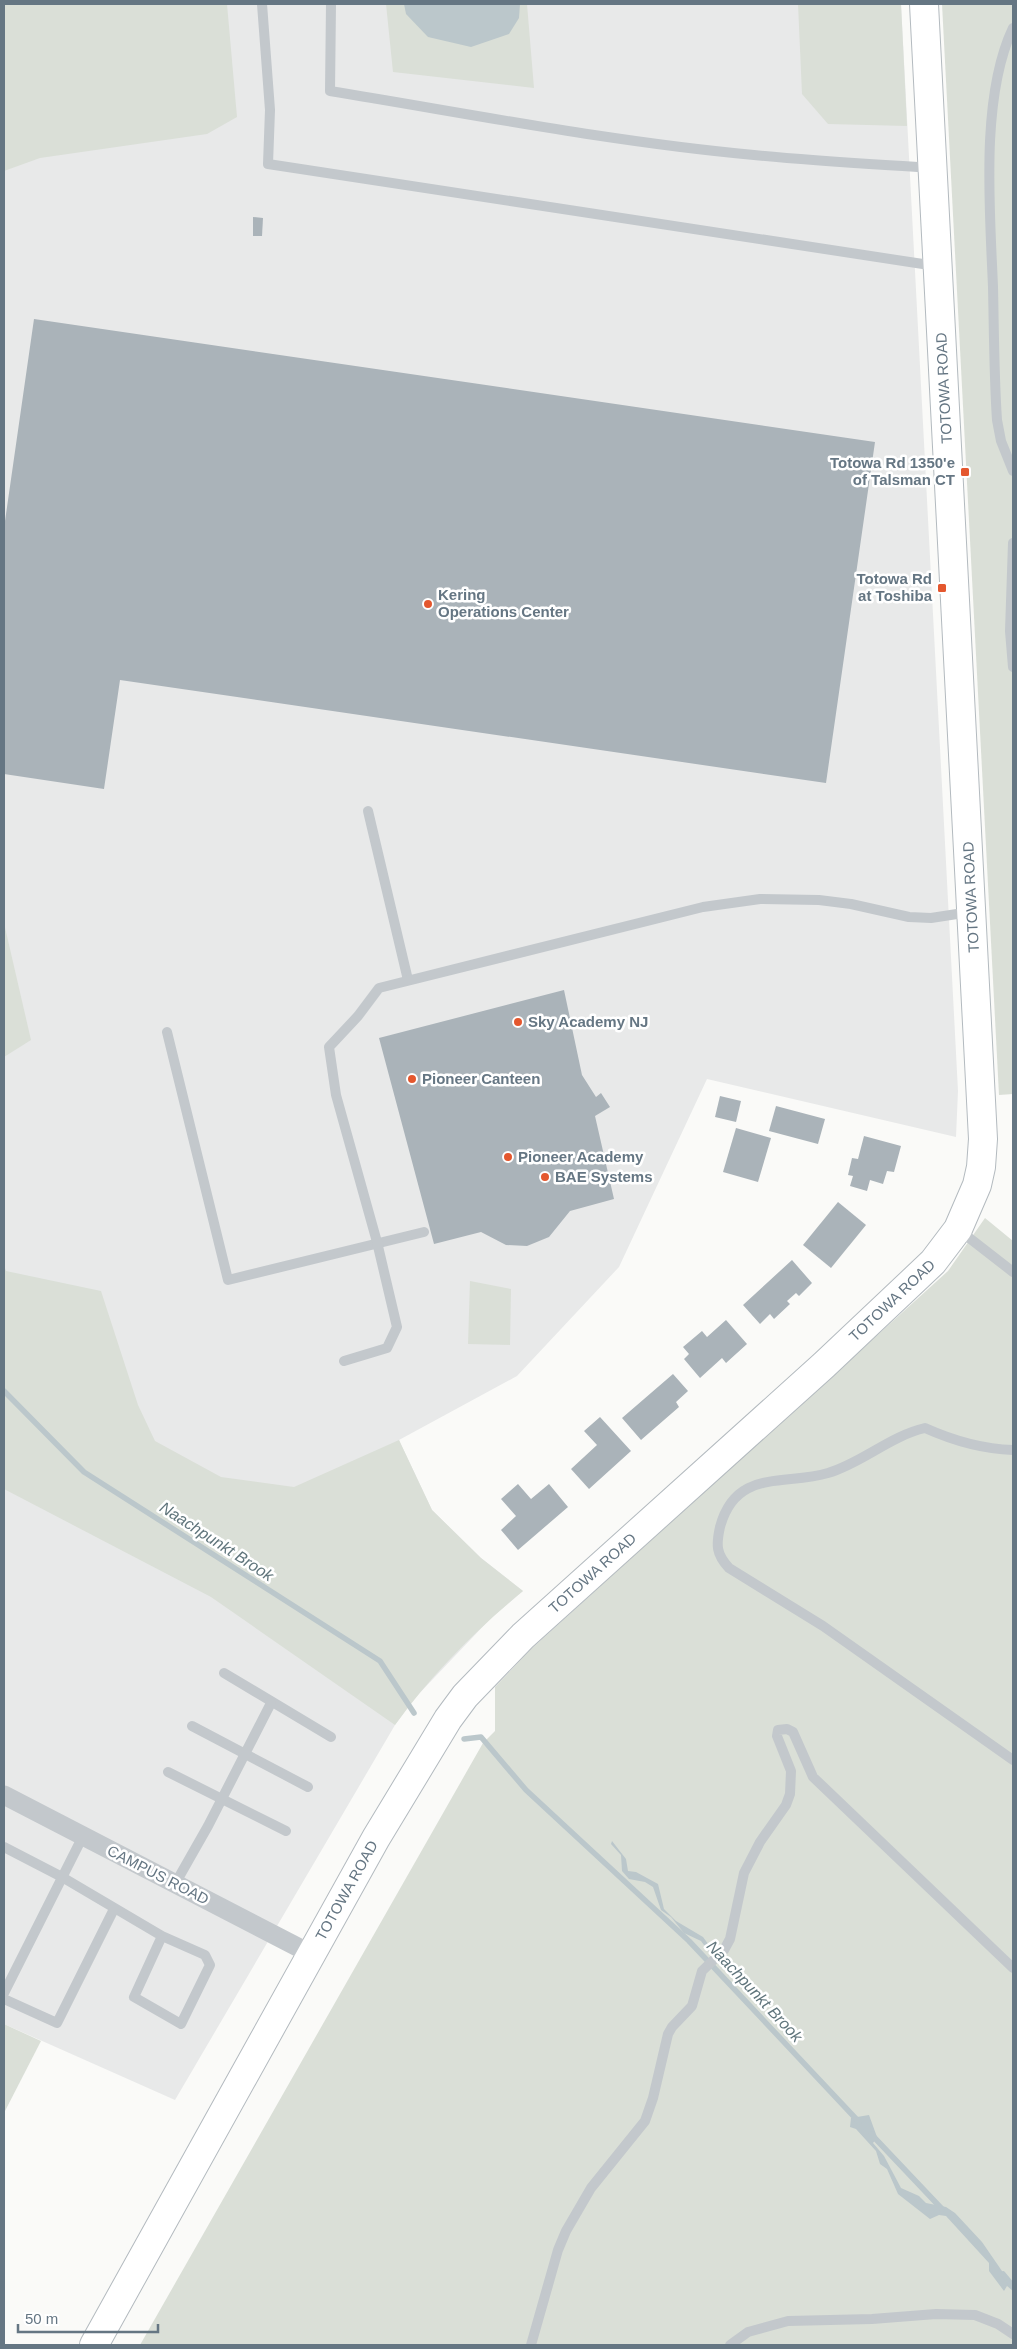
<svg xmlns="http://www.w3.org/2000/svg" width="1017" height="2349" font-family="Arial,sans-serif">
<style>
.built{fill:#e8e9e9}
.green{fill:#dadfd7}
.water{fill:#bbc7cb}
.lines{fill:none;stroke-linecap:round;stroke-linejoin:round}
.stream{stroke:#bbc7cb;stroke-width:5.5}
.building{fill:#aab3b9}
.secondary-casing{stroke:#b3babf;stroke-width:30}
.lane{stroke:#c3c8cc;stroke-width:10}
.street{stroke:#c3c8cc;stroke-width:19}
.secondary{stroke:#fff;stroke-width:28}
.poi-dot{fill:#e4572e;stroke:#fff;stroke-width:2}
.labels{text-anchor:middle;stroke-width:5;stroke-linejoin:round;paint-order:stroke}
.street-label{font-size:15px;fill:#657683;stroke:#fff}
.poi-label{font-size:15px;font-weight:bold;fill:#657683;stroke:#fff;text-anchor:start}
.water-label{font-size:16px;font-style:italic;fill:#60757c;stroke:#fff}
</style>
<rect width="100%" height="100%" fill="#fafaf8"/>
<!-- built -->
<polygon class="built" points="4,4 901,4 958,1091 956,1137 707,1079 619,1267 517,1376 399,1440 432,1510 481,1558 523,1591 491,1618 414,1699 395,1725 175,2100 4,2024"/>
<!-- green -->
<g class="green">
<polygon points="4,4 227,4 237,117 207,134 40,158 4,171"/>
<polygon points="386,4 527,4 534,88 393,72"/>
<polygon points="798,4 901,4 907,126 828,124 802,94"/>
<polygon points="942,4 1013,4 1013,1094 999,1095"/>
<polygon points="4,923 31,1040 4,1057"/>
<polygon points="985,1218 1013,1241 1013,2345 140,2345 483,1743 495,1731 495,1687 530,1650 948,1271"/>
<path d="M4 1265 6 1271 101 1291 138 1405 155 1441 221 1477 294 1487 399 1440 432 1510 481 1558 523 1591C476 1630 431 1675 395 1725L211 1597 4 1489Z"/>
<polygon points="470,1281 511,1289 510,1345 468,1344"/>
<polygon points="4,2024 41,2041 4,2113"/>
</g>
<!-- water -->
<g class="water">
<polygon points="404,4 520,4 519,18 509,34 471,47 428,37 406,14"/>
<polygon points="612,1841 626,1859 628,1871 636,1872 658,1884 664,1909 676,1921 703,1937 714,1952 712,1956 701,1941 684,1933 671,1917 661,1910 653,1887 645,1882 629,1879 622,1871 621,1855 611,1844"/>
<polygon points="869,2115 877,2137 873,2143 884,2156 901,2188 919,2196 926,2203 946,2207 955,2213 982,2242 1013,2287 1013,2291 1007,2286 1004,2291 989,2271 989,2263 946,2216 939,2215 930,2219 898,2194 887,2169 880,2164 876,2151 856,2129 850,2127 851,2118"/>
</g>
<g class="lines">
<!-- stream -->
<g class="stream">
<polyline points="4,1391 84,1472 380,1661 414,1713"/>
<polyline points="464,1739 481,1737 526,1790 689,1941 859,2122"/>
<polyline points="871,2134 942,2209"/>
<polyline points="1003,2274 1013,2286"/>
</g>
</g>
<!-- building -->
<g class="building">
<polygon points="253,217 263,218 262,236 253,236"/>
<polygon points="34,319 875,442 826,783 120,680 104,789 4,774 4,528"/>
<polygon points="564,990 582,1075 596,1097 601,1093 610,1107 595,1116 614,1199 570,1211 549,1237 527,1246 506,1245 481,1232 434,1244 379,1038"/>
<polygon points="720,1096 741,1101 736,1122 715,1117"/>
<polygon points="776,1106 825,1119 818,1144 769,1131"/>
<polygon points="736,1128 771,1138 758,1182 723,1172"/>
<polygon points="864,1136 901,1146 894,1172 887,1171 883,1184 870,1180 867,1191 850,1186 853,1176 848,1175 852,1158 858,1159"/>
<polygon points="838,1202 866,1225 831,1268 803,1245"/>
<polygon points="792,1260 812,1283 799,1296 796,1293 787,1301 790,1304 774,1319 770,1314 760,1324 743,1305"/>
<polygon points="726,1320 747,1344 726,1363 722,1358 700,1378 684,1359 689,1354 683,1347 702,1331 707,1337"/>
<polygon points="673,1374 688,1391 676,1402 679,1407 641,1440 622,1418"/>
<polygon points="600,1417 631,1451 589,1489 571,1469 597,1445 584,1431"/>
<polygon points="518,1484 531,1499 549,1484 568,1507 518,1550 501,1530 516,1516 501,1499"/>
</g>
<g class="lines">
<defs>
<g id="secondary">
<path id="s1" d="M94 2345 376 1838 448 1719 465 1696 523 1636 824 1365 933 1262 958 1229 977 1185 981 1167 983 1139 924 4"/>
</g>
</defs>
<!-- secondary casing -->
<use href="#secondary" class="secondary-casing"/>
<!-- lane -->
<g class="lane">
<polyline points="262,4 270,110 268,164 936,266"/>
<path d="M331 4 330 91C471 114 612 142 754 155 813 161 872 164 932 168"/>
<path d="M1013 28C980 97 990 211 993 287 994 331 994 376 997 420L1001 441 1013 471"/>
<polyline points="1013,543 1010,631 1013,667"/>
<polyline points="368,811 408,980"/>
<polyline points="167,1032 228,1280 424,1232"/>
<polyline points="959,1230 1013,1272"/>
<polyline points="344,1361 387,1348 397,1327 377,1242 336,1095 329,1047 358,1016 379,988 703,907 760,899 819,900 851,904 909,917 931,918 970,912"/>
<path d="M1013 1450C981 1449 954 1441 925 1428 890 1436 862 1463 828 1473 785 1486 736 1468 720 1527 716 1545 716 1554 729 1568L823 1626 1013 1760"/>
<polyline points="224,1673 331,1737"/>
<polyline points="192,1726 308,1787"/>
<polyline points="168,1772 286,1831"/>
<polyline points="4,1847 62,1877 162,1936 205,1955 210,1965 181,2024 134,1997 162,1936"/>
<polyline points="175,1884 208,1826 271,1703"/>
<polyline points="4,1993 83,1836"/>
<polyline points="4,1999 57,2023 114,1909"/>
<polyline points="531,2345 558,2250 566,2231 591,2188 645,2121 653,2098 668,2034 672,2027 692,2006 702,1971 724,1950 730,1939 744,1873 760,1842 786,1805 790,1794 791,1771 777,1736 778,1730 787,1729 793,1732 813,1777 1013,1968"/>
<polyline points="730,2345 748,2332 788,2321 872,2319 936,2314 975,2315 998,2324 1013,2334"/>
</g>
<!-- street -->
<polyline class="street" points="4,1795 313,1955"/>
<!-- secondary -->
<use href="#secondary" class="secondary"/>
</g>
<!-- markers -->
<g class="poi-dot">
<rect x="960" y="467" width="10" height="10" rx="2.5"/>
<rect x="937" y="583" width="10" height="10" rx="2.5"/>
<circle cx="428" cy="604" r="5"/>
<circle cx="518" cy="1022" r="5"/>
<circle cx="412" cy="1079" r="5"/>
<circle cx="508" cy="1157" r="5"/>
<circle cx="545" cy="1177" r="5"/>
</g>
<g class="labels">
<!-- street labels -->
<g class="street-label">
<text transform="translate(944 388) rotate(-93)" y="5">TOTOWA ROAD</text>
<text transform="translate(971 897) rotate(-93)" y="5">TOTOWA ROAD</text>
<text dy="5" stroke="none"><textPath href="#s1" startOffset="1330">TOTOWA ROAD</textPath></text>
<text dy="5" stroke="none"><textPath href="#s1" startOffset="925">TOTOWA ROAD</textPath></text>
<text transform="translate(158 1875) rotate(27)" y="5">CAMPUS ROAD</text>
<text dy="5" stroke="none"><textPath href="#s1" startOffset="520">TOTOWA ROAD</textPath></text>
</g>
<!-- poi labels -->
<g class="poi-label">
<text x="955" y="468" text-anchor="end">Totowa Rd 1350'e<tspan x="955" dy="17">of Talsman CT</tspan></text>
<text x="932" y="584" text-anchor="end">Totowa Rd<tspan x="932" dy="17">at Toshiba</tspan></text>
<text x="438" y="600">Kering<tspan x="438" dy="17">Operations Center</tspan></text>
<text x="528" y="1027">Sky Academy NJ</text>
<text x="422" y="1084">Pioneer Canteen</text>
<text x="518" y="1162">Pioneer Academy</text>
<text x="555" y="1182">BAE Systems</text>
</g>
<!-- water labels -->
<g class="water-label">
<text transform="translate(217 1541) rotate(33)" y="6">Naachpunkt Brook</text>
<text transform="translate(755 1991) rotate(47)" y="6">Naachpunkt Brook</text>
</g>
</g>
<!-- border -->
<rect width="1017" height="2349" fill="none" stroke="#657683" stroke-width="10"/>
<!-- scale -->
<path d="M18 2324v8h140v-8" fill="none" stroke="#657683" stroke-width="2.5"/>
<text x="25" y="2324" font-size="15" fill="#657683" stroke="#ffffff" stroke-width="4" paint-order="stroke">50 m</text>
</svg>
